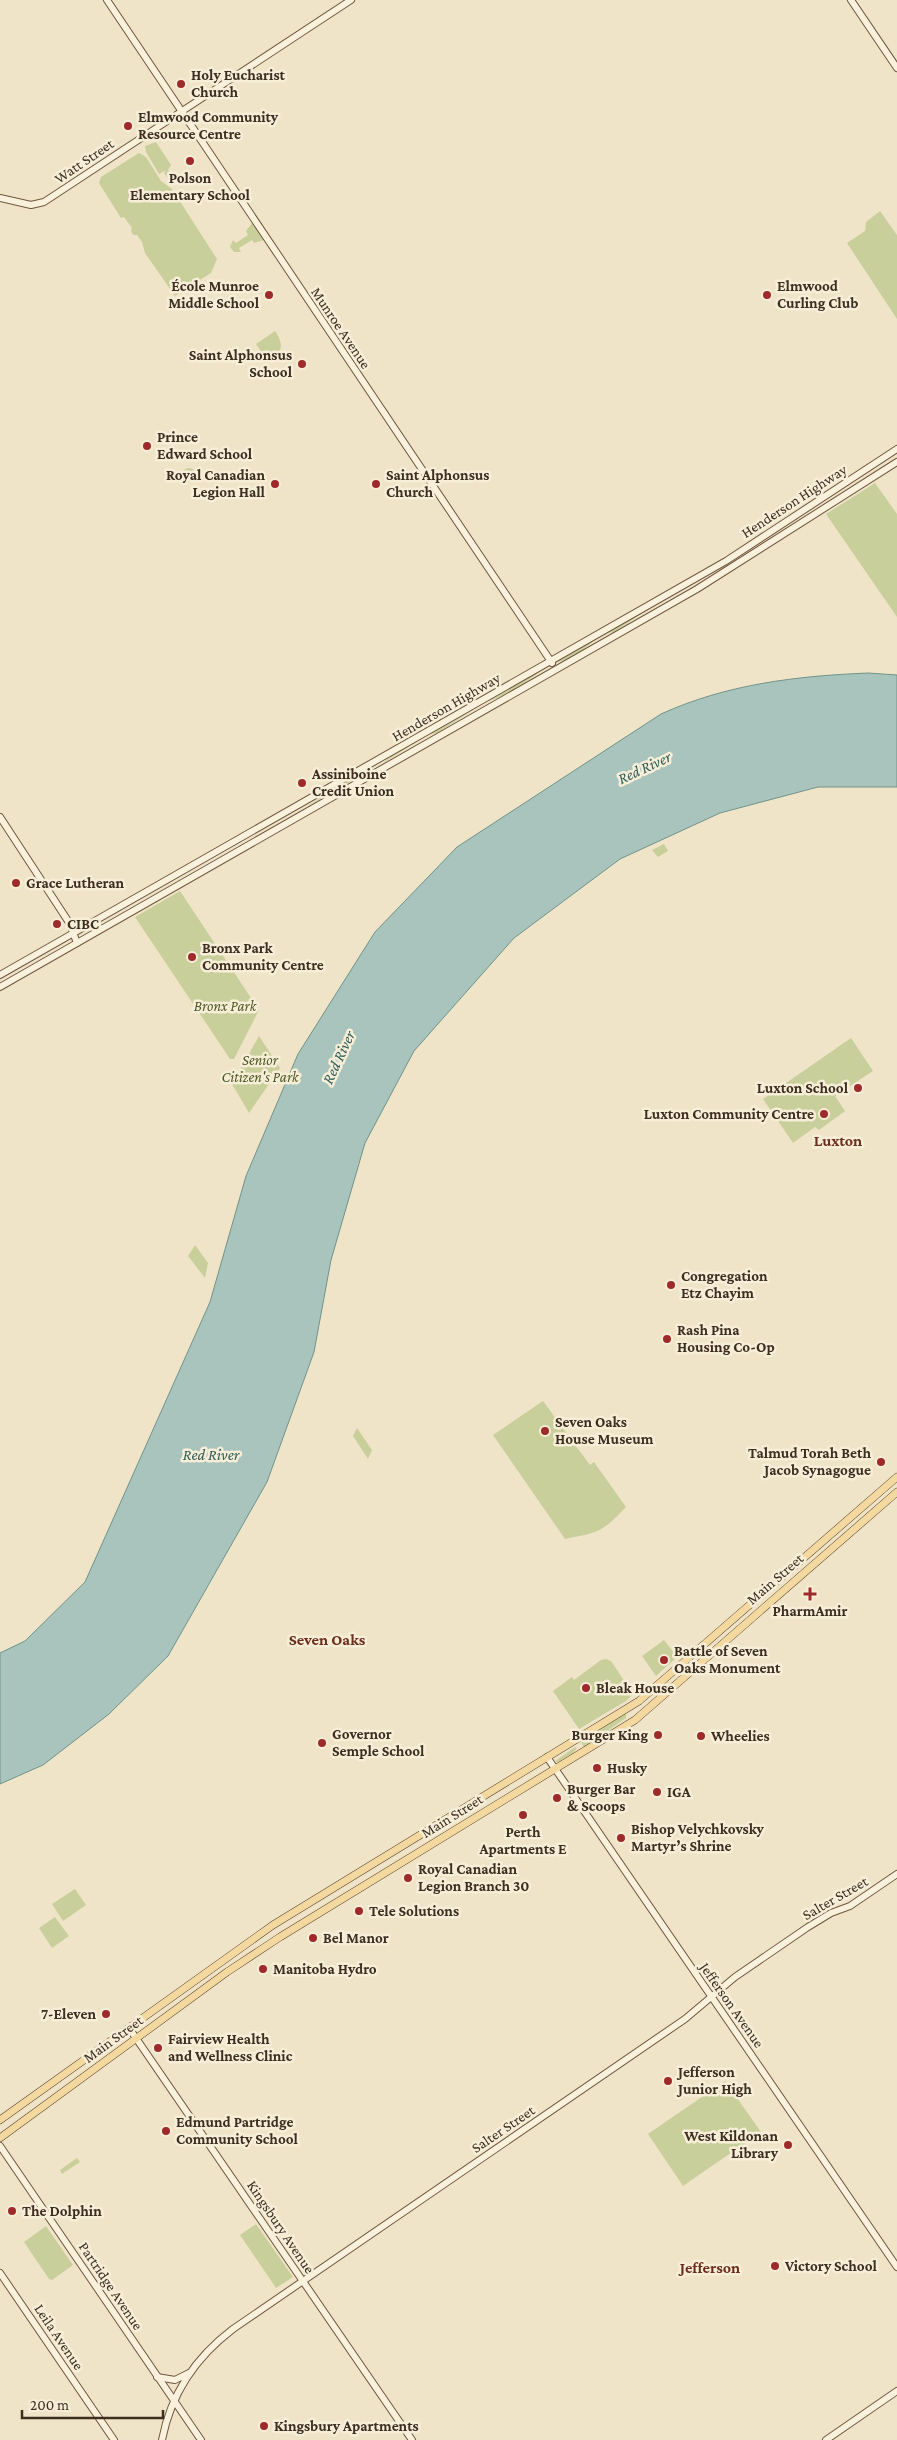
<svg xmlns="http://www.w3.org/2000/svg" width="897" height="2440" font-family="'Crimson Pro',serif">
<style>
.green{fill:#c9cf9b}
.water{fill:#a9c4bc;stroke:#6f938a}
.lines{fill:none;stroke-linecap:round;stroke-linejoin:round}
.secondary-casing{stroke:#6f573f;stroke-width:8}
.primary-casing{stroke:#5b4430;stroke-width:8}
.secondary{stroke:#faf1dc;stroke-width:6}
.primary{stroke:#f3d9a0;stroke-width:7}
.poi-dot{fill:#9e2a2b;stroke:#f7eed8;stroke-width:2}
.labels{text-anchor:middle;stroke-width:5;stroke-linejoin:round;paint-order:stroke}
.poi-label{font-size:15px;font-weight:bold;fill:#3d2e20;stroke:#f7eed8;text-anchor:start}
.street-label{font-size:15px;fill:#3d2e20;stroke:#f7eed8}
.park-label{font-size:15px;font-style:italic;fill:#4d5a26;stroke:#f7eed8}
.water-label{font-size:16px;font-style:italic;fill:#2f5d5a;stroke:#f7eed8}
.neighbourhood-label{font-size:16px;font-weight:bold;fill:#6b2e1e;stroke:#f7eed8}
</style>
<rect width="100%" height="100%" fill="#f0e4c8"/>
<!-- green -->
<g class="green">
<polygon points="156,142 171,165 168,170 173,176 169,179 164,173 166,170 159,174 146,152 145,146"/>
<polygon points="139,153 146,157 161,181 172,189 217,259 211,273 175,296 145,253 142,242 137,235 133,235 131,231 132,228 124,217 121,218 99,183 101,177"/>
<polygon points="880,211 897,235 897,319 847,243 865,231 866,222"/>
<polygon points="252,223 264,240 254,243 252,240 239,248 241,252 234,252 230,247 233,240 236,243 248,235 246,231"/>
<path d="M275 331C285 346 282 353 268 362L256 344Z"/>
<circle cx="189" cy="475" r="7"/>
<polygon points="875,483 897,514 897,617 826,514"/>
<polygon points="647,610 614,632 606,633 606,632"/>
<path d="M597 638C587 647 569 662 556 662Z"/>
<path d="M543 668C539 675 498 700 488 701Z"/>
<polygon points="479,706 437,733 430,734 430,733"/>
<polygon points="421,739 383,763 396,752"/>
<polygon points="358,774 346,785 307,806"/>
<polygon points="664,844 668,851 658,857 652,850"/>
<polygon points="180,891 259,1010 234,1059 230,1059 135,917"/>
<polygon points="259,1036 280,1068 249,1113 232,1084"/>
<polygon points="851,1038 873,1071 835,1096 845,1111 819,1130 815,1127 793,1143 763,1099"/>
<polygon points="195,1245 208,1263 205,1278 188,1256"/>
<path d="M543 1401 590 1465 594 1462 626 1507C601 1533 600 1532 565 1539L493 1435Z"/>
<polygon points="357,1428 372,1450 368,1459 353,1436"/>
<polygon points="664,1640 677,1657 656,1676 642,1656"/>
<polygon points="606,1659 611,1661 633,1694 626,1701 579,1729 553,1691 572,1677 574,1680 601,1660"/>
<polygon points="626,1713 626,1718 584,1747 581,1742"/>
<polygon points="575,1747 577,1748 573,1753 558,1762 555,1761"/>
<polygon points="75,1889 86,1905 63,1921 52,1904"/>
<polygon points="55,1917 69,1936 52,1948 39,1928"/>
<polygon points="725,2081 761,2132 683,2186 648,2134"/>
<polygon points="77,2158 80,2162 62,2174 60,2170"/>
<polygon points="256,2224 293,2277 276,2288 240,2235"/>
<polygon points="46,2226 73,2265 52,2280 49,2279 24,2242"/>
</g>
<!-- water -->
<path class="water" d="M868 673 897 675V787H818L720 813 620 859 514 938 414 1051 365 1143 331 1260 314 1352 267 1482 168 1656 109 1714 43 1765 0 1784V1653L25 1641 85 1582 210 1302 246 1176 298 1054 375 932 457 847 661 714C727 684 797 676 868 673Z"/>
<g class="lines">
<defs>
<g id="secondary">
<polyline points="107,0 552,663"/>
<polyline points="851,0 897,68"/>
<polyline points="0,198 31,205 44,202 351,0"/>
<polyline points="0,817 70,924 77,943"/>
<polyline points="0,975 726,561 897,449"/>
<polyline points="0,987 697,589 897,462"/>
<polyline points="547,1757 897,2267"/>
<polyline points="129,2028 412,2440"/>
<polyline points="0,2146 201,2440"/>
<polyline points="0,2273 114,2440"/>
<polyline points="157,2377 175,2380 189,2373"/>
<path d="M162 2440C171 2393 196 2357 233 2329L685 2019 735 1977 808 1927 831 1913 850 1906 897 1874"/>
<polyline points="826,2440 897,2391"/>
</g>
<g id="primary">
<polyline points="0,2120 273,1925 639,1701 897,1477"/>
<polyline points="0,2138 227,1972 280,1937 635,1720 897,1492"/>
</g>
</defs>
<!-- secondary casing -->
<use href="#secondary" class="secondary-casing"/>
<!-- primary casing -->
<use href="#primary" class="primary-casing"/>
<!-- secondary -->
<use href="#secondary" class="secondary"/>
<!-- primary -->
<use href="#primary" class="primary"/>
</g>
<!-- markers -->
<g class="poi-dot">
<circle cx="181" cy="84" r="5"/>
<circle cx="128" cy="126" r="5"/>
<circle cx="190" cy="161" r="5"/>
<circle cx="269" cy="295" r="5"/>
<circle cx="767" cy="295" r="5"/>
<circle cx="302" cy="364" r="5"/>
<circle cx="147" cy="446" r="5"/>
<circle cx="275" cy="484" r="5"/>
<circle cx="376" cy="484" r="5"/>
<circle cx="302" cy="783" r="5"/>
<circle cx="16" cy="883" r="5"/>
<circle cx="57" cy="924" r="5"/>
<circle cx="192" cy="957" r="5"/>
<circle cx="858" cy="1088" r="5"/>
<circle cx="824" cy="1114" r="5"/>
<circle cx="671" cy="1285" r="5"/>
<circle cx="667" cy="1339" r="5"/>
<circle cx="545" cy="1431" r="5"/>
<circle cx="881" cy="1462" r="5"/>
<path d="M807.5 1586.5h5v5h5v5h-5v5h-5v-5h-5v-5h5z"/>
<circle cx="664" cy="1660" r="5"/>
<circle cx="586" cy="1688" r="5"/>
<circle cx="658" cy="1735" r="5"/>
<circle cx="701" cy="1736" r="5"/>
<circle cx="322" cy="1743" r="5"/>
<circle cx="597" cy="1768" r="5"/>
<circle cx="657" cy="1792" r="5"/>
<circle cx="557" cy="1798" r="5"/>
<circle cx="523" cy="1815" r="5"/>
<circle cx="621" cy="1838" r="5"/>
<circle cx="408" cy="1878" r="5"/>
<circle cx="359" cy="1911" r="5"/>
<circle cx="313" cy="1938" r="5"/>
<circle cx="263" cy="1969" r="5"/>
<circle cx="106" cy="2014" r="5"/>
<circle cx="158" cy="2048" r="5"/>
<circle cx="668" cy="2081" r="5"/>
<circle cx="166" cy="2131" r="5"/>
<circle cx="788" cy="2145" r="5"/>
<circle cx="12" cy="2211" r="5"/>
<circle cx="775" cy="2266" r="5"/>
<circle cx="264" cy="2426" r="5"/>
</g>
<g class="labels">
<!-- poi labels -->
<g class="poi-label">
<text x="191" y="80">Holy Eucharist<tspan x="191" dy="17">Church</tspan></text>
<text x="138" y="122">Elmwood Community<tspan x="138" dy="17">Resource Centre</tspan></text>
<text x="190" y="183" text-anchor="middle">Polson<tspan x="190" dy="17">Elementary School</tspan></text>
<text x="259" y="291" text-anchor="end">École Munroe<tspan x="259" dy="17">Middle School</tspan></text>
<text x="777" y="291">Elmwood<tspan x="777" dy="17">Curling Club</tspan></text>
<text x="292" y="360" text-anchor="end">Saint Alphonsus<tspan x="292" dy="17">School</tspan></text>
<text x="157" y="442">Prince<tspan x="157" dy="17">Edward School</tspan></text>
<text x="265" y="480" text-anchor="end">Royal Canadian<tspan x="265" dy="17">Legion Hall</tspan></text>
<text x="386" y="480">Saint Alphonsus<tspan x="386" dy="17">Church</tspan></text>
<text x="312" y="779">Assiniboine<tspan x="312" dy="17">Credit Union</tspan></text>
<text x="26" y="888">Grace Lutheran</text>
<text x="67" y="929">CIBC</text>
<text x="202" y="953">Bronx Park<tspan x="202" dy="17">Community Centre</tspan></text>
<text x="848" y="1093" text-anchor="end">Luxton School</text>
<text x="814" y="1119" text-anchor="end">Luxton Community Centre</text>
<text x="681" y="1281">Congregation<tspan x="681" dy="17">Etz Chayim</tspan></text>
<text x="677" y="1335">Rash Pina<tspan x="677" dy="17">Housing Co-Op</tspan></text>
<text x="555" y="1427">Seven Oaks<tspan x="555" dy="17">House Museum</tspan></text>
<text x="871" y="1458" text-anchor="end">Talmud Torah Beth<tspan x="871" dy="17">Jacob Synagogue</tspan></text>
<text x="810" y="1616" text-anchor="middle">PharmAmir</text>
<text x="674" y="1656">Battle of Seven<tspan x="674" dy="17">Oaks Monument</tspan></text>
<text x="596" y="1693">Bleak House</text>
<text x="332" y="1739">Governor<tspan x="332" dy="17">Semple School</tspan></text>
<text x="648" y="1740" text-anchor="end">Burger King</text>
<text x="711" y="1741">Wheelies</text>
<text x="607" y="1773">Husky</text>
<text x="567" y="1794">Burger Bar<tspan x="567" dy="17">&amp; Scoops</tspan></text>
<text x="667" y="1797">IGA</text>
<text x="631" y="1834">Bishop Velychkovsky<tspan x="631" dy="17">Martyr’s Shrine</tspan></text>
<text x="523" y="1837" text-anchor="middle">Perth<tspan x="523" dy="17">Apartments E</tspan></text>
<text x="418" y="1874">Royal Canadian<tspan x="418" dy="17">Legion Branch 30</tspan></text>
<text x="369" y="1916">Tele Solutions</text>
<text x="323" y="1943">Bel Manor</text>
<text x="273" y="1974">Manitoba Hydro</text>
<text x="96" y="2019" text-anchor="end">7-Eleven</text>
<text x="168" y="2044">Fairview Health<tspan x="168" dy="17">and Wellness Clinic</tspan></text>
<text x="678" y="2077">Jefferson<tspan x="678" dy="17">Junior High</tspan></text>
<text x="176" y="2127">Edmund Partridge<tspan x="176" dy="17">Community School</tspan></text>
<text x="778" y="2141" text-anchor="end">West Kildonan<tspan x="778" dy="17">Library</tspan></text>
<text x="22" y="2216">The Dolphin</text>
<text x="785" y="2271">Victory School</text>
<text x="274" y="2431">Kingsbury Apartments</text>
</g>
<!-- street labels -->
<g class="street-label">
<text transform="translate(84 161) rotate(-34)" y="5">Watt Street</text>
<text transform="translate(341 328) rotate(56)" y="5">Munroe Avenue</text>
<text transform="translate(794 501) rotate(-33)" y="5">Henderson Highway</text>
<text transform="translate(446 707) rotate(-30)" y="5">Henderson Highway</text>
<text transform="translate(775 1579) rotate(-41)" y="5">Main Street</text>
<text transform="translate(452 1816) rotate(-32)" y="5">Main Street</text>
<text transform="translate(835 1898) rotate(-30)" y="5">Salter Street</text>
<text transform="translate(732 2005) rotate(55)" y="5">Jefferson Avenue</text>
<text transform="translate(113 2039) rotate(-36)" y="5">Main Street</text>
<text transform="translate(503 2129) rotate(-34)" y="5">Salter Street</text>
<text transform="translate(281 2227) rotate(56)" y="5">Kingsbury Avenue</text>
<text transform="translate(111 2286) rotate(56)" y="5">Partridge Avenue</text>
<text transform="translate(59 2337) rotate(56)" y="5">Leila Avenue</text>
</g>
<!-- park labels -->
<g class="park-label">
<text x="225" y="1011">Bronx Park</text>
<text x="260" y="1065">Senior<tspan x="260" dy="17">Citizen's Park</tspan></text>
</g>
<!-- water labels -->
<g class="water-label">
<text transform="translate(644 767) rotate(-25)" y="6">Red River</text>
<text transform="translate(338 1057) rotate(-65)" y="6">Red River</text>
<text x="211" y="1460">Red River</text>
</g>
<!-- neighbourhood labels -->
<g class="neighbourhood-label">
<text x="838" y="1146">Luxton</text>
<text x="327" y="1645">Seven Oaks</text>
<text x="710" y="2273">Jefferson</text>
</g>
</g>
<!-- scale -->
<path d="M22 2410v8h141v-8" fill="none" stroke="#3d2e20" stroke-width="2.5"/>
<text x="30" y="2410" font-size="15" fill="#3d2e20" stroke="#f7eed8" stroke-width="4" paint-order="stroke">200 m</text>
</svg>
